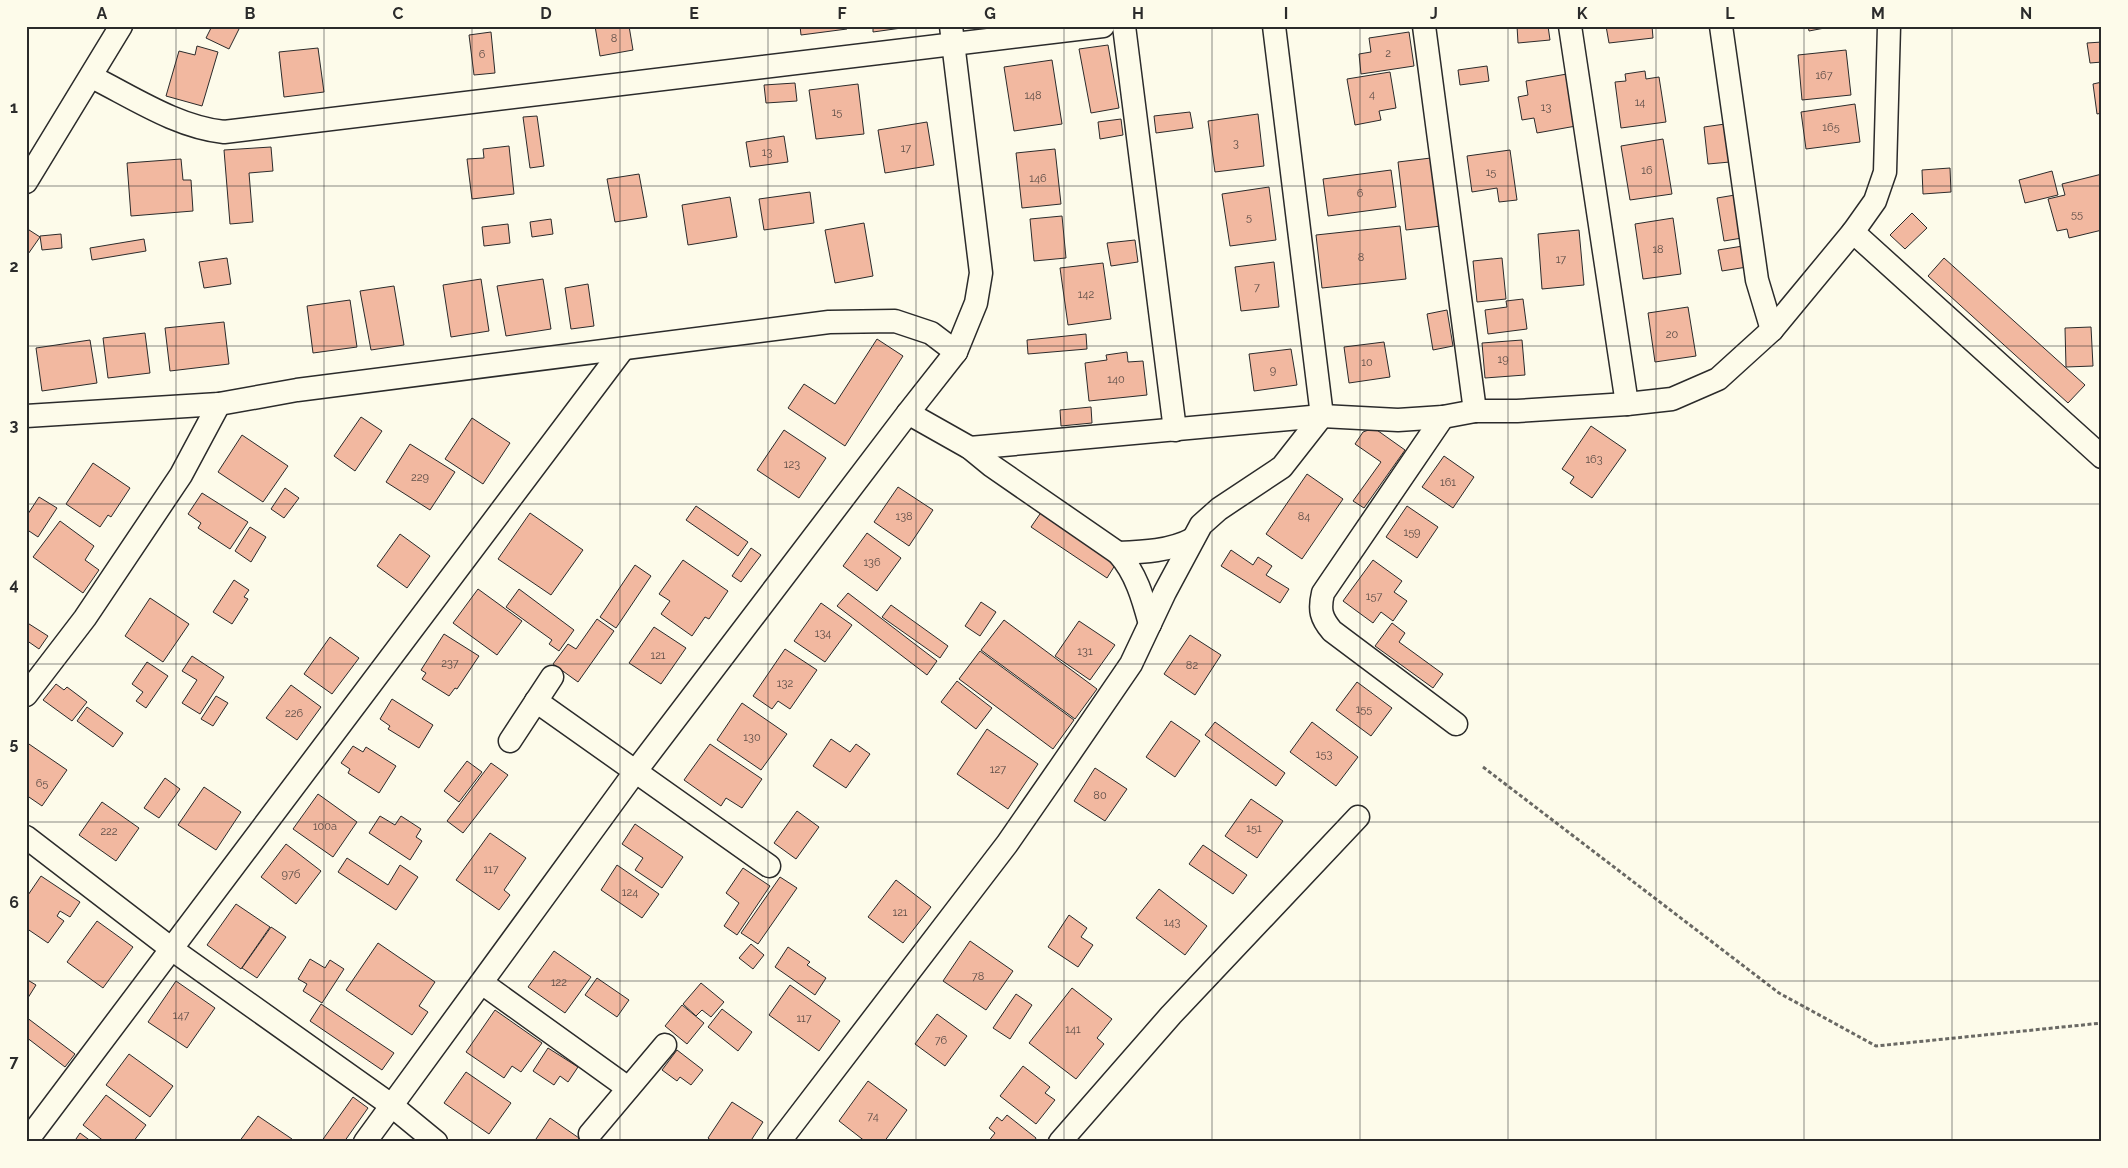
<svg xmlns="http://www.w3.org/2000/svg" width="2128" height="1168" font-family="Raleway,sans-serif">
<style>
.building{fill:#f2b8a0;stroke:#2b2b2b}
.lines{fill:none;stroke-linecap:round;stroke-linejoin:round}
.minor-casing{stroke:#2b2b2b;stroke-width:25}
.path{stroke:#6a6964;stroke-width:3;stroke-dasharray:4 2.5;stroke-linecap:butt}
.minor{stroke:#fdfbea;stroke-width:22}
.power{stroke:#c62828;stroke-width:1;stroke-dasharray:18 4 2.5 4;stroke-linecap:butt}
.grid{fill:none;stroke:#2b2b2b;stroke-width:1;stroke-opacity:0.55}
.labels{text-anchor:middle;stroke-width:4;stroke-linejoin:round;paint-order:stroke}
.number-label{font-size:11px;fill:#5d4e48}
.neatline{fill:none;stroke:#2b2b2b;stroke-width:2}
.grid-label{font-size:16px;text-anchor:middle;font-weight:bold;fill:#2b2b2b}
</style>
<rect width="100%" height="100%" fill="#fdfbea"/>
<!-- building -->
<g class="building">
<polygon points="212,26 240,27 229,49 206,38"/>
<polygon points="595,26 629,26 633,50 600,56"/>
<polygon points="800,26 847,26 847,29 801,35"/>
<polygon points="873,26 916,26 873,32"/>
<polygon points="1517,26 1548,26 1550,40 1518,43"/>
<polygon points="1606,26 1652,26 1653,38 1609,43"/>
<polygon points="1808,26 1835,26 1809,31"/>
<polygon points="491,32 495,73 474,75 469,35"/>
<polygon points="1409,32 1414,66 1361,74 1359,54 1371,52 1369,38"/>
<polygon points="2102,42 2102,62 2090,63 2087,43"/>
<polygon points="1108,45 1119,108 1091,113 1079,49"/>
<polygon points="197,46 218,52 202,106 166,96 179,51 195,55"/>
<polygon points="318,48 324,92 284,97 279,52"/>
<polygon points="1846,50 1851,95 1802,100 1798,55"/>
<polygon points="1052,60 1062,124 1014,131 1004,67"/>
<polygon points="1487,66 1489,81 1460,85 1458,70"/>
<polygon points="1645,71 1646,79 1659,77 1666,122 1621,128 1615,82 1626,81 1625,74"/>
<polygon points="1390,72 1396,108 1379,111 1381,120 1355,125 1347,79"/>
<polygon points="1567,74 1576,126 1537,133 1534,118 1522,120 1518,97 1528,95 1526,81"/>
<polygon points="2102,82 2102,113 2097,114 2093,84"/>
<polygon points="795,83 797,101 766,103 764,85"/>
<polygon points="858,84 864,134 816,139 809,90"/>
<polygon points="1855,104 1860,142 1806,149 1801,112"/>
<polygon points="1190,112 1193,128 1156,133 1154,116"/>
<polygon points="1258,114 1264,166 1215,172 1208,121"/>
<polygon points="537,116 544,166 530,168 523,117"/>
<polygon points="1121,119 1123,135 1100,139 1098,122"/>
<polygon points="927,122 934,165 885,173 878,130"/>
<polygon points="1725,124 1730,162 1708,164 1704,127"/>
<polygon points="784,136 788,162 750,167 746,142"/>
<polygon points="1663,139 1672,194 1630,200 1621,146"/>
<polygon points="509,146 514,194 472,199 467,159 484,158 483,149"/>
<polygon points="271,147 273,171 249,173 253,222 230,224 224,150"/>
<polygon points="1055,149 1061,204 1022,208 1016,153"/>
<polygon points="1510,150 1517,200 1499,202 1497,188 1472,192 1467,156"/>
<polygon points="1439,157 1441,226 1406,230 1398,162"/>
<polygon points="181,159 183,180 191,180 193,211 131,216 127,163"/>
<polygon points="1950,168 1951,192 1923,194 1922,170"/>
<polygon points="1391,170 1396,207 1328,216 1323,179"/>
<polygon points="2052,171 2058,195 2025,203 2019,180"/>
<polygon points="639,174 647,217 615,222 607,179"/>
<polygon points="2102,174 2102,230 2069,238 2067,229 2057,231 2048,199 2065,195 2062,184"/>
<polygon points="1269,187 1276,240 1230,246 1222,194"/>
<polygon points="810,192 814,223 764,230 759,199"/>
<polygon points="1735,195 1742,238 1724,241 1717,198"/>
<polygon points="730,197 737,237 688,245 682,205"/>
<polygon points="1912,213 1927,228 1905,249 1890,235"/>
<polygon points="1062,216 1066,258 1034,261 1030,219"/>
<polygon points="1673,218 1681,274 1643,279 1635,224"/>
<polygon points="551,219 553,234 532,237 530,222"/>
<polygon points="864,223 873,276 835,283 825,230"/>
<polygon points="508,224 510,243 484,246 482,227"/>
<polygon points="1400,226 1406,279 1322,288 1316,235"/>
<polygon points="26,228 40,237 26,257"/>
<polygon points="1579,230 1584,285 1542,289 1538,234"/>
<polygon points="61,234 62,248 42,250 40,236"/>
<polygon points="144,239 146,251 92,260 90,248"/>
<polygon points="1135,240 1138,262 1111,266 1107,243"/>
<polygon points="1743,246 1747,267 1722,271 1718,250"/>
<polygon points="227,258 231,284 204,288 199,262"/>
<polygon points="1502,258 1506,299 1477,302 1473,261"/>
<polygon points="1944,258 2085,385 2068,403 1928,276"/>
<polygon points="1274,262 1279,307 1241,311 1235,267"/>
<polygon points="1103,263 1111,319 1068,325 1060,268"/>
<polygon points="481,279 489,331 451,337 443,285"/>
<polygon points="543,279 551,329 506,336 497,286"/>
<polygon points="588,284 594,326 571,329 565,288"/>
<polygon points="394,286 404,345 371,350 360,291"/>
<polygon points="1523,299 1527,329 1488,334 1485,310 1507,307 1506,301"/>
<polygon points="350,300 357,347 313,353 307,306"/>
<polygon points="1688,307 1696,356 1655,362 1648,313"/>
<polygon points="1447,310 1453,346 1433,350 1427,314"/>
<polygon points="224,322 229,364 170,371 165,328"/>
<polygon points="2091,327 2093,366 2066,367 2065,328"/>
<polygon points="145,333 150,373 108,378 103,338"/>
<polygon points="1086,334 1087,349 1028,354 1027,340"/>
<polygon points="877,339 903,356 845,446 788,408 804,384 835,404"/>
<polygon points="90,340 97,383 42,391 36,348"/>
<polygon points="1522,340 1525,375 1485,378 1482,343"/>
<polygon points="1384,342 1390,377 1349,383 1344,347"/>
<polygon points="1291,349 1297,385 1254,391 1249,354"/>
<polygon points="1127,352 1128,362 1143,361 1147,395 1089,401 1085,363 1107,360 1106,355"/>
<polygon points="1091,407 1092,423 1061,426 1060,410"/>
<polygon points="361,417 382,431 355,471 334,456"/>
<polygon points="472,418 510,443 483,484 445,459"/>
<polygon points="1591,426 1626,450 1592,498 1570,483 1574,477 1562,469"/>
<polygon points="1374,428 1405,450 1364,508 1353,501 1381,462 1355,444 1363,432"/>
<polygon points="784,430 826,458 799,498 757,470"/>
<polygon points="242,435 288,466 263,502 218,472"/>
<polygon points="410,444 455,472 430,510 386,482"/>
<polygon points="1444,456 1474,477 1453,508 1422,487"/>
<polygon points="93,463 130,488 111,517 108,515 100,527 66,504"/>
<polygon points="1307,474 1343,499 1302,559 1266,534"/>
<polygon points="898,487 933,510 909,546 874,522"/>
<polygon points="285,488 299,498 284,518 271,509"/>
<polygon points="202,493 248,522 230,549 198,528 201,523 188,514"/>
<polygon points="39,497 57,508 38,537 26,529 26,517"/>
<polygon points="696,506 748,542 738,556 686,520"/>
<polygon points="1407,506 1438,527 1417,558 1386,537"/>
<polygon points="1042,511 1117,562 1107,578 1031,527"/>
<polygon points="530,513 583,550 551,595 498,559"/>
<polygon points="60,521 94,546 85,560 99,570 83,593 33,557"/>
<polygon points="250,527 266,537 251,562 235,551"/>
<polygon points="867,533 901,558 877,591 843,566"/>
<polygon points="400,534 430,556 407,588 377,566"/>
<polygon points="751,548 761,555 741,582 732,576"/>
<polygon points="1231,550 1253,565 1258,557 1272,566 1266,575 1289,589 1280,603 1221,566"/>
<polygon points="683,560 728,591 709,619 705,617 692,636 661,614 670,601 659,594"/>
<polygon points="1373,560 1402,581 1394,592 1407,601 1393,621 1381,612 1373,623 1343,601"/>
<polygon points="635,565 651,576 616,628 600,617"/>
<polygon points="234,580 249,590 244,597 248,599 232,624 213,612"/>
<polygon points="478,589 522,621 497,655 453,623"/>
<polygon points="519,589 574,630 559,651 549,644 552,640 506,607"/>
<polygon points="848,593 937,661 927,675 837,606"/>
<polygon points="150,598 189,624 163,662 125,636"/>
<polygon points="981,602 996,612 980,636 965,626"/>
<polygon points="821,603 852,625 825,662 794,641"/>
<polygon points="891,605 948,646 940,658 882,617"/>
<polygon points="597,619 614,631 578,682 553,664 568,644 576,649"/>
<polygon points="1004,620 1097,689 1075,719 981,650"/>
<polygon points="1079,621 1115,645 1090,680 1055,656"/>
<polygon points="26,622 48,636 39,649 26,640"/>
<polygon points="1392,623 1405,633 1399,642 1443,674 1433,688 1375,646"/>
<polygon points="654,627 686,648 661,684 629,663"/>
<polygon points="444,634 479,656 457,689 455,688 449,696 422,679 426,673 421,670"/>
<polygon points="1190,635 1221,655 1195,695 1164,674"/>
<polygon points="330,637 359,658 332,694 304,674"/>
<polygon points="785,649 817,670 790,709 778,701 772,709 753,696"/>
<polygon points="980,651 1074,720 1053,749 959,679"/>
<polygon points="192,656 224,677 200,714 182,703 197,680 182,671"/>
<polygon points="147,662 168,676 146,708 136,701 143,692 132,684"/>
<polygon points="957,681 992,708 976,729 941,702"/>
<polygon points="1357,682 1392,708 1371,736 1336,710"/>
<polygon points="56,684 64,690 67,687 87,702 72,721 43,700"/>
<polygon points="291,685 321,707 297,740 266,718"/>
<polygon points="216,696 228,703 213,726 201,719"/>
<polygon points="392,699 433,725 419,748 388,729 390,726 380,719"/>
<polygon points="742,703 787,734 761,770 717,740"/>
<polygon points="87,707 123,733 113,747 77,721"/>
<polygon points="1171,721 1200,741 1175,777 1146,757"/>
<polygon points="1215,722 1285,773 1276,786 1205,735"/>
<polygon points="1312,722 1358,757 1336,786 1290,752"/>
<polygon points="987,729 1038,764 1008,809 957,774"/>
<polygon points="831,739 850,752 856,744 870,754 846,788 813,766"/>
<polygon points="26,742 67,770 42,806 26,795"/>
<polygon points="710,744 762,779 742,808 726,798 721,806 684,780"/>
<polygon points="353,746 363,752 366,747 396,766 379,793 348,773 350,769 341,763"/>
<polygon points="467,761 482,772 459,802 444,791"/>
<polygon points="491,763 508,775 463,833 447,821"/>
<polygon points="1095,768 1127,789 1105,821 1074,801"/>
<polygon points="165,778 180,789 159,818 144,808"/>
<polygon points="204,787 241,812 216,850 178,825"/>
<polygon points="318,794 357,822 333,857 293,829"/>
<polygon points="1251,799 1283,821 1257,858 1225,836"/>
<polygon points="102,802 139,828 116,861 79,835"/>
<polygon points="797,811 819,827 796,859 774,843"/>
<polygon points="380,816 395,825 401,816 421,829 416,837 422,841 410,860 369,833"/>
<polygon points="635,824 683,857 662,888 635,870 643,858 622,844"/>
<polygon points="490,833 526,858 504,890 510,895 499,910 456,880"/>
<polygon points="286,844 321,871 296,904 261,877"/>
<polygon points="1203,845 1247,875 1233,894 1189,864"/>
<polygon points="347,858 388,885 400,865 418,877 396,910 338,872"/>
<polygon points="617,865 659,894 642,918 601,890"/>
<polygon points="743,868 770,886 737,935 724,926 739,903 726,893"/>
<polygon points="41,876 80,902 70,917 60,911 57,916 64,921 48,943 26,928 26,898"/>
<polygon points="780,877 797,888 758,944 741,933"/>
<polygon points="896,880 931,907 903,943 868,917"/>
<polygon points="1159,889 1207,926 1185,955 1136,918"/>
<polygon points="236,904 270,927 241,969 207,945"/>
<polygon points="1069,915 1087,928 1081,937 1093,945 1078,967 1048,947"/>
<polygon points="97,921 133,947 103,988 67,962"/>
<polygon points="271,927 286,937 257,978 242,968"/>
<polygon points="970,941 1013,971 986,1010 943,981"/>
<polygon points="378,943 435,982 419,1006 428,1012 412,1035 346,990"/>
<polygon points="751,944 764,955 753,969 739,958"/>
<polygon points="788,947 810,962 807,965 826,978 815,995 775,967"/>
<polygon points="554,951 591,977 565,1013 528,987"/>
<polygon points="310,959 325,968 330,960 344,969 322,1003 303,991 307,984 298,979"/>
<polygon points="597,978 629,1000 617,1017 585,995"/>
<polygon points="26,979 36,985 26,1001"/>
<polygon points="176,981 215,1008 187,1048 148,1022"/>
<polygon points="701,983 724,1002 711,1017 702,1010 696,1016 683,1004"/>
<polygon points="790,985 840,1021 819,1051 769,1015"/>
<polygon points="1072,988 1112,1019 1097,1038 1104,1044 1076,1079 1029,1043"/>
<polygon points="1016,994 1032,1005 1010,1039 993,1028"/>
<polygon points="321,1004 394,1053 382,1070 310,1021"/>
<polygon points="682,1005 704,1023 687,1044 665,1026"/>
<polygon points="722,1009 752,1032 738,1051 708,1027"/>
<polygon points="495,1010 542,1043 521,1072 512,1066 504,1078 466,1052"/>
<polygon points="937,1014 967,1036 945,1066 915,1044"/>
<polygon points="26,1017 75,1054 65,1067 26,1037"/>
<polygon points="548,1048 578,1067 568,1082 560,1076 554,1085 533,1071"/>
<polygon points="677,1050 703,1070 691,1085 680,1077 677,1081 662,1070"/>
<polygon points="129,1054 173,1086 150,1117 106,1085"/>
<polygon points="1023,1066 1050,1087 1045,1093 1055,1100 1036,1124 1000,1096"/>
<polygon points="466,1072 511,1103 489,1134 444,1103"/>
<polygon points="868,1081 907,1110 884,1142 866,1142 839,1121"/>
<polygon points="106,1095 146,1125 133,1142 105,1142 83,1125"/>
<polygon points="353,1097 368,1108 344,1142 321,1142"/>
<polygon points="732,1102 763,1122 750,1142 713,1142 708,1138"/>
<polygon points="1007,1115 1036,1138 1034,1142 988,1142 995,1133 989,1128 997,1117 1002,1121"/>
<polygon points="258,1116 292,1139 290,1142 239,1142"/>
<polygon points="550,1118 579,1138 577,1142 534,1142"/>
<polygon points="80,1133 92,1142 74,1142"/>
</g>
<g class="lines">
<defs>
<g id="minor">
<polyline points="1124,26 1175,430"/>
<polyline points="1424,26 1475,411"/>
<polyline points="1570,26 1627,404"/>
<polyline points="1721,26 1757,280 1772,330"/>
<path d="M92 77C134 98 177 127 224 132L1103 26"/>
<polyline points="26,182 121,26"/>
<polyline points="1853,232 2102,457"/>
<path d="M908 413 970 448 992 466 1118 553C1136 573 1143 598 1150 624"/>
<polyline points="26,416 219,404 297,390 829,322 895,321 931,333 956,352"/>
<path d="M1443 417 1323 593C1319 610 1321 618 1332 631L1456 724"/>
<polyline points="970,448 1322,416 1398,420 1443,417 1475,411 1517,411 1627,404 1672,399 1718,379 1772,330 1853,232 1875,201 1885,172 1889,26"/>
<path d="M1118 553C1144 552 1170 551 1193 539"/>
<polyline points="26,695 85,618 181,475 219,404"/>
<polyline points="536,701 769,866"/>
<polyline points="510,741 552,677"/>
<polyline points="26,837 173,950 391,1105 436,1142"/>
<polyline points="482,983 628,1088"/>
<polyline points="590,1134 665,1045"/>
<polyline points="26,1142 623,349"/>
<polyline points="365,1142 635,772 908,413 956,352 976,303 981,273 951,26"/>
<polyline points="779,1142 1007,844 1059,769 1131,664 1165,592 1201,525 1219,509 1282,467 1322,416 1274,26"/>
<polyline points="1060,1142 1171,1015 1358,817"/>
</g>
</defs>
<!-- minor casing -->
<use href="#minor" class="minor-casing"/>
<!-- path -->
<polyline class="path" points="1483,767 1779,993 1876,1046 2102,1023"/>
<!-- minor -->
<use href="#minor" class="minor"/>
<!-- power -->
<polyline class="power" points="26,30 29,26"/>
</g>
<!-- grid -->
<path class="grid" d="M176 26V1142M324 26V1142M472 26V1142M620 26V1142M768 26V1142M916 26V1142M1064 26V1142M1212 26V1142M1360 26V1142M1508 26V1142M1656 26V1142M1804 26V1142M1952 26V1142M26 186H2102M26 346H2102M26 504H2102M26 664H2102M26 822H2102M26 981H2102"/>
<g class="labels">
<!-- number labels -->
<g class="number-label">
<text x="614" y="42">8</text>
<text x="1388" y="57">2</text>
<text x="482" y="58">6</text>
<text x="1824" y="79">167</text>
<text x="1372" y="98">4</text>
<text x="1033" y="99">148</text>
<text x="1640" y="106">14</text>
<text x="1546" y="111">13</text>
<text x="837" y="116">15</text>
<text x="1831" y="131">165</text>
<text x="1236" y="147">3</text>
<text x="906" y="152">17</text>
<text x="767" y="156">13</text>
<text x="1647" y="174">16</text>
<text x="1491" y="176">15</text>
<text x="1038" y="182">146</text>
<text x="1360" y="197">6</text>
<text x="2077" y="218">55</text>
<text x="1249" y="221">5</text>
<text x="1658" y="253">18</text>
<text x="1361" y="261">8</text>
<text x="1561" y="263">17</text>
<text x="1257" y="291">7</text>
<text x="1086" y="298">142</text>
<text x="1672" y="338">20</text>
<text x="1503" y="363">19</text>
<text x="1367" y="366">10</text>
<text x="1273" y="374">9</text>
<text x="1116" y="383">140</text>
<text x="1594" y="463">163</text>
<text x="792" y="468">123</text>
<text x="420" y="481">229</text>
<text x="1448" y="486">161</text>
<text x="904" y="520">138</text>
<text x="1304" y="520">84</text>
<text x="1412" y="536">159</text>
<text x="872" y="566">136</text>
<text x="1374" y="600">157</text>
<text x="823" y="637">134</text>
<text x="1085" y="655">131</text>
<text x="658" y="659">121</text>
<text x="450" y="667">237</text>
<text x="1192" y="669">82</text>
<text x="785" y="687">132</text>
<text x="1364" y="713">155</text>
<text x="294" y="717">226</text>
<text x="752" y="741">130</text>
<text x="1324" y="758">153</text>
<text x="998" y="773">127</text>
<text x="42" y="787">65</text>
<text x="1100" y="799">80</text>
<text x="325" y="830">100а</text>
<text x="1254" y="832">151</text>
<text x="109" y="835">222</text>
<text x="491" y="873">117</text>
<text x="291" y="878">97б</text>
<text x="630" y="896">124</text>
<text x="900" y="916">121</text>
<text x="1172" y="926">143</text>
<text x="978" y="980">78</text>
<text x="559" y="986">122</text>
<text x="181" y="1019">147</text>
<text x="804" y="1022">117</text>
<text x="1073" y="1033">141</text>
<text x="941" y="1044">76</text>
<text x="873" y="1120">74</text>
</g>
</g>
<!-- border -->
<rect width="2128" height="1168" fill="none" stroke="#fdfbea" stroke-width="55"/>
<rect x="28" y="28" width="2072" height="1112" class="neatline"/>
<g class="grid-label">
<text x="102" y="19">A</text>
<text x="250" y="19">B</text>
<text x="398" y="19">C</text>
<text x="546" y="19">D</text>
<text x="694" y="19">E</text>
<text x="842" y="19">F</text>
<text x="990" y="19">G</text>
<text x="1138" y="19">H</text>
<text x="1286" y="19">I</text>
<text x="1434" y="19">J</text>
<text x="1582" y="19">K</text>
<text x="1730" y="19">L</text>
<text x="1878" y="19">M</text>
<text x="2026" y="19">N</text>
<text x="14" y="113">1</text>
<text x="14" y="272">2</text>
<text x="14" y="431">3</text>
<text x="14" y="590">4</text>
<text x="14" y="749">5</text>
<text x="14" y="908">6</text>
<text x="14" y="1067">7</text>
</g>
</svg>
